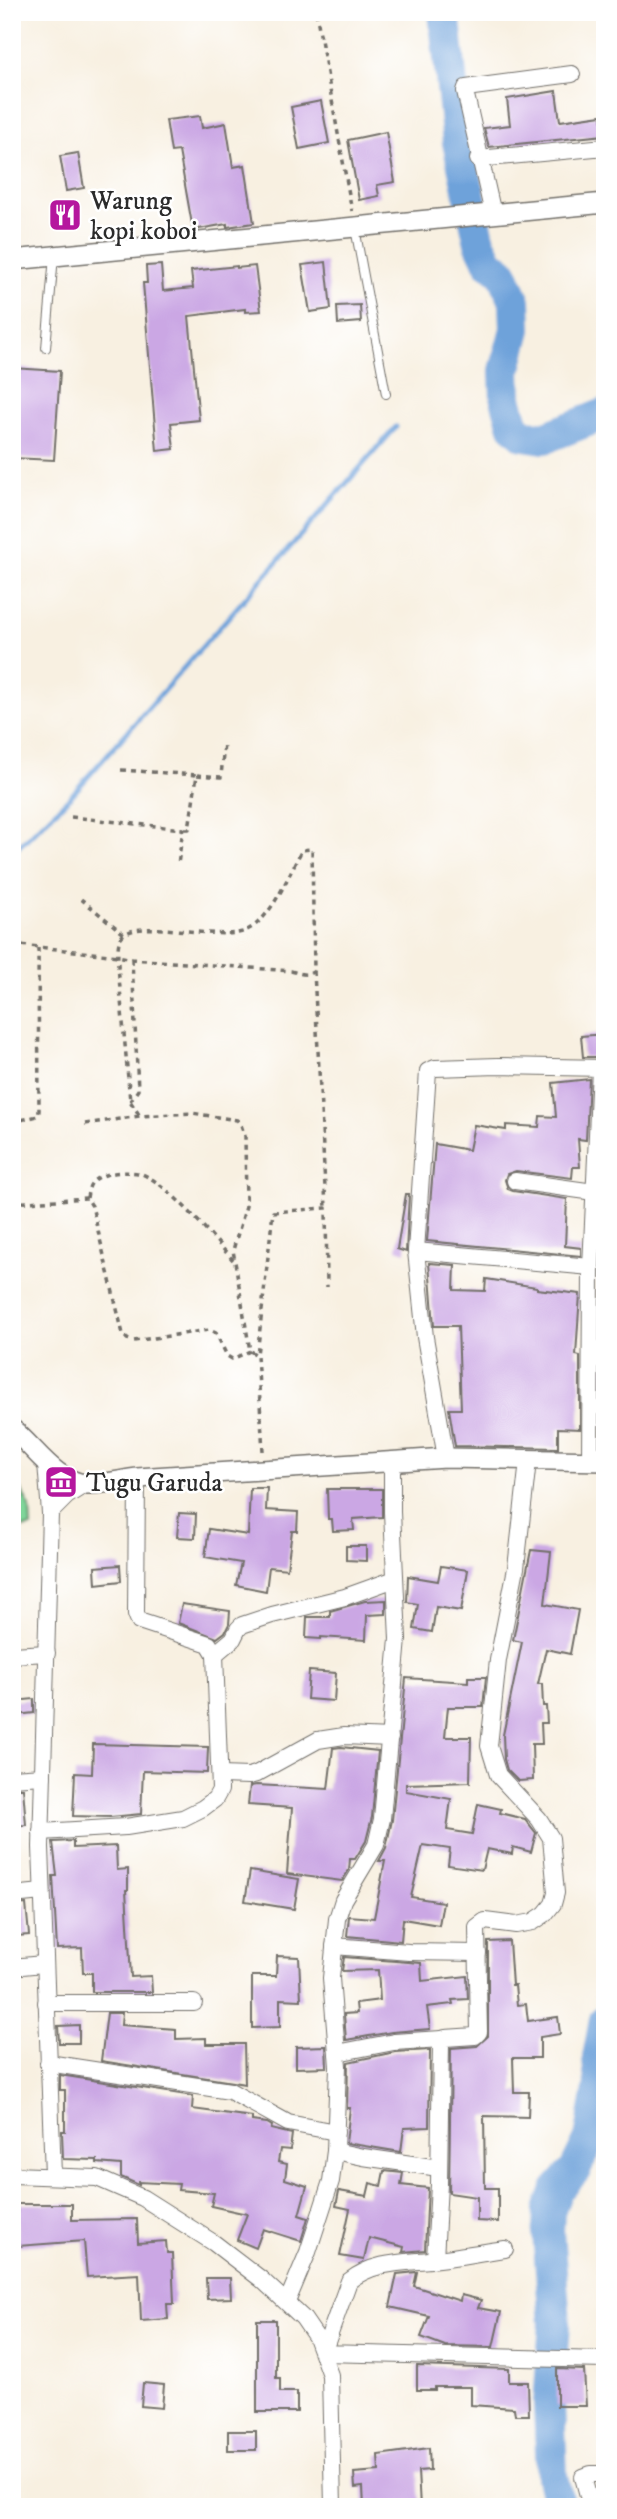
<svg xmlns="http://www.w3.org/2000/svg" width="617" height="2519" font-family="'IM FELL DW Pica',serif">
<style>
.green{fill:#7fd69a;stroke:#558062;stroke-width:2}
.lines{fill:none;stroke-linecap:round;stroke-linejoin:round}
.stream{stroke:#6ea2da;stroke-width:5}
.river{stroke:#6ea2da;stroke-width:32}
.building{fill:#cba7e4}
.service-casing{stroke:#73706b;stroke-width:10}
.minor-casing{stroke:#73706b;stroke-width:18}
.tertiary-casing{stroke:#73706b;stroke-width:22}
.path{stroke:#73706b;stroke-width:3.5;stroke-dasharray:5 5;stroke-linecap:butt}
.service{stroke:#fff;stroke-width:8}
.minor{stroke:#fff;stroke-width:16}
.tertiary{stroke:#fff;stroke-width:19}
.labels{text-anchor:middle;stroke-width:5;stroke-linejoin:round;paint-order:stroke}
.poi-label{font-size:26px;fill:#2b2b2b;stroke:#fff;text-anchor:start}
</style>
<rect width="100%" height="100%" fill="#fff"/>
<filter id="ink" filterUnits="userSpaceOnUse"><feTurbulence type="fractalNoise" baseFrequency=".0143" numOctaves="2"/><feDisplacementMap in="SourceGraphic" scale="14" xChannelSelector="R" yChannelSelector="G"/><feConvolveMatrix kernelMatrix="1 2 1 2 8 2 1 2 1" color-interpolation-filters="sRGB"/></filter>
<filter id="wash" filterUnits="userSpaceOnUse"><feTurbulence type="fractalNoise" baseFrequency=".00686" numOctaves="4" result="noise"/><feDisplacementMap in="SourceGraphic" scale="28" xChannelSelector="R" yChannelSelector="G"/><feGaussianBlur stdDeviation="1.57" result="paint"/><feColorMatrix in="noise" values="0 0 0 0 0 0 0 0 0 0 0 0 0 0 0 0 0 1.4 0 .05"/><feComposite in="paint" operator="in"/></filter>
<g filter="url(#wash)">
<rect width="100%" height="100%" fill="#f8f0e1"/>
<!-- green -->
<polygon class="green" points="21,1490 30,1507 31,1527 12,1529 12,1491"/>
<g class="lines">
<!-- stream -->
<polyline class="stream" points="12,853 70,797 396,427"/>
<!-- river -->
<g class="river">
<polyline points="444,12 458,142 480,243 489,262 503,273 515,302 516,329 505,371 506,399 514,426 524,435 544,438 605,414"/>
<polyline points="559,2507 552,2477 549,2404 555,2323 548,2232 549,2211 557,2190 575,2170 590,2139 600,2084 598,2058 605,2020"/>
</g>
</g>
<g id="blocks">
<!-- building -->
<g class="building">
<polygon points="556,91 560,121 602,115 604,135 489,147 484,128 510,125 507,99"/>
<polygon points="321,101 329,143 299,149 291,107"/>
<polygon points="200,116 202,128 226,123 233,167 245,165 254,223 227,227 227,224 193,230 179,151 171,152 166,120"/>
<polygon points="386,132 395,182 377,185 379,196 359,200 348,140"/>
<polygon points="78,153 84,188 66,191 60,156"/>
<polygon points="326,262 331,309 310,312 302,265"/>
<polygon points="161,265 163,291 193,288 191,271 237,266 237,268 255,266 261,311 245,312 245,309 189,316 199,420 171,423 174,449 157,451 143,283 147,283 146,266"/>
<polygon points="360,305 361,322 338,324 337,306"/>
<polygon points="12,368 60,371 54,460 12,458"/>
<polygon points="605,1034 605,1057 583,1057 581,1036"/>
<polygon points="589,1079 586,1140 578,1139 580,1167 573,1167 572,1178 516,1171 507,1174 505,1180 508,1189 513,1191 567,1199 565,1246 581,1248 581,1256 427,1241 435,1144 469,1150 474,1125 506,1130 506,1125 539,1127 540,1116 556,1117 553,1083"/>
<polygon points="406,1194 409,1194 406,1252 397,1249"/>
<polygon points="429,1263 455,1265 454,1290 485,1291 486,1279 537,1287 537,1289 580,1294 576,1355 580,1356 580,1429 558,1428 558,1448 455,1446 449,1409 461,1409 458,1326 434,1326"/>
<polygon points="601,1357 605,1358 605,1424 601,1424"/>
<polygon points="250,1488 267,1488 266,1510 298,1512 297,1531 292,1531 287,1569 269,1567 266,1591 236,1585 241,1563 205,1557 209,1529 248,1535"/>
<polygon points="327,1489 382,1489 382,1517 353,1519 354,1530 333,1531 332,1519 328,1519"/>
<polygon points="179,1513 196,1514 195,1538 177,1537"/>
<polygon points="346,1546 366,1546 366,1561 346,1560"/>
<polygon points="531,1550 551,1552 545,1604 578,1610 570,1654 546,1649 538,1684 542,1684 543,1706 546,1706 547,1723 541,1723 542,1744 532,1744 533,1780 518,1781 507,1770 504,1759 503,1735 522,1642 513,1640"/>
<polygon points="120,1565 121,1581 96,1584 95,1567"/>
<polygon points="441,1566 468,1570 461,1611 436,1607 432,1632 414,1629 418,1604 407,1602 408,1576 438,1581"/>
<polygon points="386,1600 386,1614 367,1615 366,1640 321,1637 321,1639 306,1638 307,1617 330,1617 330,1611 365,1601"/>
<polygon points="182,1604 230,1611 229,1624 225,1632 217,1638 178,1623"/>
<polygon points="309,1671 336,1673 334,1701 307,1699"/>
<polygon points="468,1677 486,1677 483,1707 448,1707 445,1737 471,1737 470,1782 406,1784 406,1791 451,1799 447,1830 472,1834 478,1804 501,1809 500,1813 525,1819 536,1833 531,1852 513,1847 512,1854 487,1849 482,1870 448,1865 450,1849 423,1845 411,1897 443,1902 439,1925 403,1919 401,1941 347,1936 349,1916 374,1918 385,1861 379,1861 386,1848 392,1820 406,1678 468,1682"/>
<polygon points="34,1699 34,1713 16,1715 14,1701"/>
<polygon points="93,1744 208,1747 207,1773 143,1771 141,1814 110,1817 73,1816 75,1773 92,1774"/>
<polygon points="341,1747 378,1751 372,1817 366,1841 355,1859 350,1859 349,1870 342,1881 287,1874 292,1808 248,1805 250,1786 257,1785 328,1789 333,1748"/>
<polygon points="12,1788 23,1788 26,1825 12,1826"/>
<polygon points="73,1841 73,1848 116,1846 117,1870 128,1869 128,1890 126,1890 131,1977 151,1976 152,1992 92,1992 92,1973 83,1973 82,1948 57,1949 53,1876 57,1876 53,1842"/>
<polygon points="250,1871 299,1879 294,1909 245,1901"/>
<polygon points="26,1904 29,1935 16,1936 15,1929 12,1929 12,1905"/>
<polygon points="509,1941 512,1985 515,1985 517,2005 526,2004 528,2021 558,2017 560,2034 540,2037 540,2058 513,2058 514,2092 529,2092 528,2117 484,2116 485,2188 498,2188 498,2222 477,2221 477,2197 449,2193 451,2048 477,2046 488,2036 488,1942"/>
<polygon points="277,1956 299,1957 301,2000 280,1999 280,2027 252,2028 252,1976 276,1976"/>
<polygon points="344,1957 421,1963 422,1981 467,1976 468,1999 452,2000 453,2004 427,2007 430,2029 392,2032 346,2040 344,2014 357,2013 356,2003 380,2000 378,1970 342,1971"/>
<polygon points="107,2013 122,2013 121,2025 176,2029 176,2039 206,2038 206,2044 244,2044 245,2084 101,2061"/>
<polygon points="79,2025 79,2043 59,2043 58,2026"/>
<polygon points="326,2046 327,2067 296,2068 296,2047"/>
<polygon points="430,2050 429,2127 404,2128 401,2152 346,2143 350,2108 347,2108 348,2062 395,2052"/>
<polygon points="60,2075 193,2096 192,2109 252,2117 252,2121 267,2123 272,2126 271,2129 292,2134 290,2150 280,2149 278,2162 287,2164 285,2179 307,2186 299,2215 308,2218 301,2241 263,2229 256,2248 237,2240 247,2214 211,2206 214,2193 178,2190 179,2184 139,2182 139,2185 121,2177 121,2165 97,2163 97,2160 63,2159 62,2131 65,2131 65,2090 60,2090"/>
<polygon points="384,2171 403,2173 401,2185 428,2188 425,2250 403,2252 404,2247 369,2238 364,2260 340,2256 350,2209 336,2206 339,2191 367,2196 370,2183 381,2186"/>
<polygon points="17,2204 72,2204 72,2220 137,2219 138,2243 166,2241 167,2253 172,2253 174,2304 167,2304 168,2319 141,2321 139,2274 87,2277 84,2241 18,2246"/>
<polygon points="417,2272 414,2286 460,2301 461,2295 481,2300 478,2308 501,2312 493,2347 445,2346 421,2337 429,2316 390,2307 397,2274"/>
<polygon points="206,2278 230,2278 231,2298 207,2299"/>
<polygon points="257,2320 276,2320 276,2378 280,2378 280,2392 297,2392 297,2412 257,2412"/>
<polygon points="417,2366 509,2369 509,2382 528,2382 529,2415 515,2415 514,2408 471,2405 471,2387 435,2387 435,2390 417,2390"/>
<polygon points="557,2369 584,2370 586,2406 557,2406"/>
<polygon points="143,2383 164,2385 162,2408 141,2406"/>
<rect x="228" y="2431" width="28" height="19"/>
<polygon points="429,2448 430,2470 418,2471 420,2507 364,2507 363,2487 355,2488 354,2473 379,2471 378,2455"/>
</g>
</g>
</g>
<g filter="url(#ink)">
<use href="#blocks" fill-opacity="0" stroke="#73706b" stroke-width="2"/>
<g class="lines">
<defs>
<g id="service">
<polyline points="355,228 386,394"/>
<polyline points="46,348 54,256"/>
</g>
<g id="minor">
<polyline points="478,159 605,147"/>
<polyline points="493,214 465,91 466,88 572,74"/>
<polyline points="515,1181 594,1192"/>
<polyline points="416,1251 591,1267"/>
<polyline points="446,1458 425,1337 416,1251 428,1071 435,1068 498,1066 605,1068"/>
<polyline points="590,1462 591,1267 600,1068"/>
<polyline points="46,1463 50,1513 41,1847 53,2175"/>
<polyline points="50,1513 67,1496 86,1484"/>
<polyline points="215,1654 233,1639 238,1629 242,1625 272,1615 345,1597 395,1579"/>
<polyline points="12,1655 47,1653"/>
<polyline points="221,1775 249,1776 256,1774 318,1740 344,1736 390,1738"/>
<polyline points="12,1778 43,1776"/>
<polyline points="41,1832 126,1827 183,1818 203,1808 215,1799 220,1790 215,1654 209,1644 139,1621 136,1614 137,1478"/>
<polyline points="12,1895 42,1892"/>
<polyline points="334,1946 409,1952 478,1953"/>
<polyline points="12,1967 43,1964"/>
<polyline points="46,2003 194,2003"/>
<polyline points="337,2053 394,2042 442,2039"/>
<polyline points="48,2063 230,2091 288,2123 336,2132"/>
<polyline points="335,2151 363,2157 439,2168"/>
<polyline points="12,2175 97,2178 143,2198 214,2243 261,2279 303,2318 316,2337 330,2375 333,2507"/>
<path d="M505 2249C483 2252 461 2256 439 2259 407 2263 376 2260 349 2281L323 2353 605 2360"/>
<polyline points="435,2259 439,2184 441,2042 445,2038 475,2036 479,2032 477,1927 485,1921 516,1925 533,1922 545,1914 553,1904 556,1893 551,1838 539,1819 498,1775 489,1746 498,1660 516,1568 528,1461"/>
<polyline points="287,2302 308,2252 331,2181 335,2151 338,2066 331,1978 337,1919 343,1900 376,1845 382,1819 398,1639 392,1512 392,1462"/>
<polyline points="591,2507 583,2477 591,2474 605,2474"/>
</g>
<g id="tertiary">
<polyline points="12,260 605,203"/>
<path d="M12 1429C35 1447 55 1482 87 1484 102 1485 121 1480 137 1478L446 1458 605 1461"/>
</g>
</defs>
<!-- service casing -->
<use href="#service" class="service-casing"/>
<!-- minor casing -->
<use href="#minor" class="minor-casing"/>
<!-- tertiary casing -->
<use href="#tertiary" class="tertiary-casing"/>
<!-- path -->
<g class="path">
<polyline points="316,12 352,211"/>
<polyline points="121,770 197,775 189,829 183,829"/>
<polyline points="197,775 221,777 224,743"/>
<polyline points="71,817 183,829 178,864"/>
<polyline points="81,899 124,934"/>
<path d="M12 944 118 956 132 959 291 971C299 973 307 977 314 971L312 849 302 850C288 875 272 920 245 931 220 942 132 915 120 939 117 946 118 958 118 966L130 1101 140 1116"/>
<polyline points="314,971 326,1208"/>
<polyline points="130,1101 138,1090 132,959"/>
<polyline points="12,1122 38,1116 39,1111 38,948"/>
<polyline points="85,1124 140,1116 192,1113 237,1120 241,1125 245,1136 246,1206 233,1250 250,1351 257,1355"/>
<path d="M87 1198C89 1184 91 1180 105 1175 114 1172 132 1171 142 1174 171 1186 211 1236 233 1260"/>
<polyline points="12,1203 87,1198 92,1206 123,1334 127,1339 134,1341 209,1330 216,1333 227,1356 232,1359 250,1351"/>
<polyline points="263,1451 257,1355 273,1212 326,1208 327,1287"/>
</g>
<!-- service -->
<use href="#service" class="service"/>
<!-- minor -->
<use href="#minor" class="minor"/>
<!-- tertiary -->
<use href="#tertiary" class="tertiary"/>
</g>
</g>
<!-- icons -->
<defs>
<symbol id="restaurant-square" viewBox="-11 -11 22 22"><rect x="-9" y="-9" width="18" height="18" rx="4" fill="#b5179e" stroke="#fff"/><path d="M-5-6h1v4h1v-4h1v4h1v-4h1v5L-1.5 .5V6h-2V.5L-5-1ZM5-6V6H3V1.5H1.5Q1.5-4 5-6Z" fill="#fff"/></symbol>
<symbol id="museum-square" viewBox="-11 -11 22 22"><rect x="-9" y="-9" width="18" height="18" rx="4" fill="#b5179e" stroke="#fff"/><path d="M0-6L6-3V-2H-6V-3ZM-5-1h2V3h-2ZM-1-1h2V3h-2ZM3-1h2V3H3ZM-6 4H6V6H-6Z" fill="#fff"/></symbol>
</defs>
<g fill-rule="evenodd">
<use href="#restaurant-square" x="46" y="196" width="38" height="38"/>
<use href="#museum-square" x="42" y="1463" width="38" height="38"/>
</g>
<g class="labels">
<!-- poi labels -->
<g class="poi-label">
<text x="90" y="209">Warung<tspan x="90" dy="30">kopi koboi</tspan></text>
<text x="86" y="1491">Tugu Garuda</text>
</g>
</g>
<!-- margin -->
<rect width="617" height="2519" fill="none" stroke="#fff" stroke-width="42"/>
</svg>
